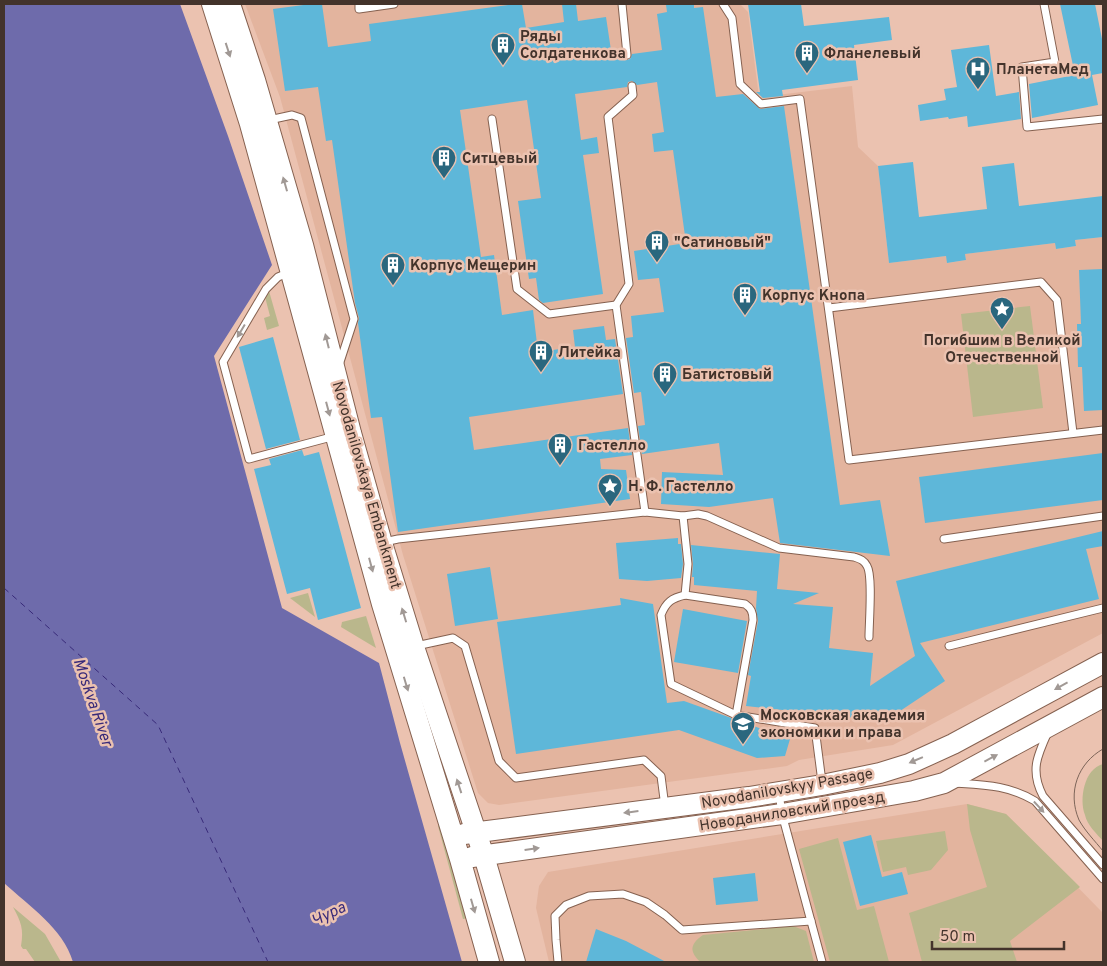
<svg xmlns="http://www.w3.org/2000/svg" width="1107" height="966" font-family="Overpass,sans-serif">
<style>
.built{fill:#e3b49e}
.green{fill:#bab78c}
.water{fill:#6e6bab}
.lines{fill:none;stroke-linecap:round;stroke-linejoin:round}
.ferry{stroke:#382a79;stroke-width:1;stroke-dasharray:6 5;stroke-linecap:butt}
.building{fill:#5eb7d9}
.lane-casing{stroke:#856150;stroke-width:9}
.secondary-casing{stroke:#856150;stroke-width:22}
.lane{stroke:#fff;stroke-width:7}
.secondary{stroke:#fff;stroke-width:20}
.tram{stroke:#7d6559;stroke-width:1}
.oneway{fill:#a19995}
.labels{text-anchor:middle;stroke-width:5;stroke-linejoin:round;paint-order:stroke}
.poi-label{font-size:15px;font-weight:bold;fill:#43332b;stroke:#ebc2b0;text-anchor:start}
.street-label{font-size:15px;fill:#43332b;stroke:#ebc2b0}
.water-label{font-size:16px;font-style:italic;fill:#382a79;stroke:#ebc2b0}
</style>
<rect width="100%" height="100%" fill="#ebc2b0"/>
<!-- built -->
<g class="built">
<polygon points="245,4 740,4 748,12 759,97 852,86 858,147 878,166 889,263 946,256 948,263 966,260 965,254 1055,243 1056,249 1076,246 1075,240 1103,237 1103,633 893,745 799,760 787,766 499,805 488,803 478,793 403,555 280,97"/>
<polygon points="967,804 1006,814 1103,913 1103,962 549,962 536,908 539,886 548,872"/>
</g>
<!-- green -->
<g class="green">
<polygon points="269,291 279,326 267,330 264,318 270,316 265,297"/>
<polygon points="1030,306 1043,408 973,417 961,314"/>
<polygon points="308,593 315,617 290,598"/>
<polygon points="366,616 376,648 341,627 342,622"/>
<path d="M1103 764V841C1097 834 1087 825 1085 815 1079 799 1084 769 1103 764Z"/>
<polygon points="967,804 1006,814 1080,887 1010,941 1017,962 922,962 909,913 987,887 970,830"/>
<polygon points="440,824 468,918 463,919 438,826"/>
<polygon points="945,831 948,850 931,870 908,875 906,867 883,872 876,841"/>
<polygon points="838,838 857,910 874,906 889,962 830,962 799,849"/>
<path d="M13 907 45 934 61 962H35L26 949H23L21 946C24 929 21 922 13 907Z"/>
<path d="M793 926 806 931 814 962H700C689 951 690 944 703 935Z"/>
</g>
<!-- water -->
<path class="water" d="M4 4H180L228 136 272 265 214 356 282 608 379 663 400 743 462 962H73C63 928 29 906 4 883Z"/>
<g class="lines">
<!-- ferry -->
<polyline class="ferry" points="4,588 158,725 268,962"/>
</g>
<!-- building -->
<g class="building">
<polygon points="311,4 322,4 328,47 371,41 369,24 515,4 522,4 526,28 564,22 562,4 576,4 578,21 606,17 612,57 622,56 627,60 630,59 632,54 662,50 657,14 667,12 666,5 694,4 694,8 703,7 716,97 743,94 760,109 784,106 840,505 880,500 890,556 780,543 773,498 709,507 661,504 662,472 723,475 719,443 642,454 638,426 645,425 641,392 634,393 626,338 633,337 631,316 664,312 659,278 638,280 634,251 686,243 673,150 654,152 652,134 664,132 657,82 637,85 632,81 628,82 627,87 575,94 581,140 597,137 599,153 583,155 603,294 543,303 539,300 536,278 529,279 518,201 541,198 527,100 460,110 481,257 494,255 502,315 533,310 538,352 575,347 573,330 604,326 606,340 615,339 623,394 469,417 474,450 628,428 632,455 600,459 601,469 626,470 630,499 398,532 382,417 371,418 358,323 359,318 355,303 332,140 326,141 318,87 285,91 273,9"/>
<polygon points="748,4 801,4 804,26 889,17 892,40 854,45 858,80 782,90 783,96 763,98 756,92 760,92"/>
<polygon points="1060,4 1095,4 1103,44 1103,73 1092,75 1098,105 1032,118 1029,84 1075,75"/>
<polygon points="989,45 996,96 1019,92 1021,119 968,127 967,116 949,119 948,117 920,121 918,105 946,100 944,89 957,87 951,50"/>
<polygon points="913,162 919,217 987,209 982,167 1014,163 1019,206 1103,196 1103,237 1075,240 1076,246 1056,249 1055,243 965,254 966,260 947,263 946,256 889,263 878,166"/>
<polygon points="1103,269 1103,410 1084,411 1082,367 1078,367 1077,324 1081,324 1079,270"/>
<polygon points="273,337 300,440 266,449 239,347"/>
<polygon points="302,450 304,456 319,452 361,608 318,620 310,588 287,594 254,469 271,465 269,459"/>
<polygon points="1103,453 1103,500 925,523 919,477"/>
<polygon points="1103,531 1103,546 1086,549 1099,599 920,643 945,681 885,721 746,706 751,676 748,675 758,621 756,608 757,591 694,585 694,577 692,577 693,564 691,545 780,554 777,589 819,593 793,604 833,607 829,648 873,653 870,686 915,656 896,581"/>
<polygon points="678,538 678,544 681,544 683,564 681,578 647,581 619,579 616,543"/>
<polygon points="490,567 498,619 455,626 447,574"/>
<polygon points="620,598 653,604 667,703 684,701 790,739 785,756 757,758 679,730 516,754 497,622 621,605"/>
<polygon points="683,609 747,621 738,673 674,662"/>
<polygon points="871,835 882,877 902,872 908,894 860,906 843,842"/>
<polygon points="755,873 758,901 716,905 713,878"/>
<polygon points="596,929 626,941 666,962 586,962"/>
</g>
<g class="lines">
<defs>
<g id="lane">
<polyline points="359,4 359,9 394,4"/>
<polyline points="622,4 627,55"/>
<polyline points="723,4 732,18 740,84 761,104 800,99 849,460 1103,430"/>
<polyline points="1044,4 1055,62 1022,67 1027,127 1103,119"/>
<polyline points="632,86 633,95 608,117 629,284 616,305 645,512"/>
<polyline points="492,119 517,289 549,314 616,305"/>
<polyline points="269,120 292,115 301,118 354,319 339,365"/>
<polyline points="290,272 278,277 266,289 223,362 249,459 335,436"/>
<polyline points="829,308 1041,282 1057,300 1073,433"/>
<path d="M683 516 688 564 685 595C672 598 666 602 661 615L671 684 736 715 815 728 822 782"/>
<polyline points="944,539 1103,516"/>
<path d="M384 542 398 539 645 512 683 516 698 514 707 516 779 548 854 557C860 559 864 560 867 566 873 576 869 622 869 637"/>
<path d="M685 595 745 604C751 608 753 612 753 620L736 715"/>
<polyline points="416,646 453,638 465,646 499,761 516,778 644,760 661,776 665,807"/>
<polyline points="949,646 1103,608"/>
<path d="M1048 732C1037 756 1030 771 1043 796L1103 865"/>
<path d="M954 783C985 785 1008 785 1035 801L1103 879"/>
<polyline points="779,793 782,814 822,962"/>
<polyline points="558,962 556,940 555,916 566,905 589,896 623,894 646,902 665,915 682,930 811,921"/>
</g>
<g id="secondary">
<polyline points="212,4 250,124 382,604 460,859 489,962"/>
<polyline points="230,4 255,80 303,245 351,433 382,543 414,647 484,856 515,962"/>
<polyline points="464,834 749,797 822,785 880,773 909,764 953,744 1103,663"/>
<polyline points="472,857 782,814 914,791 944,783 1103,697"/>
</g>
</defs>
<!-- lane casing -->
<use href="#lane" class="lane-casing"/>
<!-- secondary casing -->
<use href="#secondary" class="secondary-casing"/>
<!-- lane -->
<use href="#lane" class="lane"/>
<!-- secondary -->
<use href="#secondary" class="secondary"/>
<!-- tram -->
<path class="tram" d="M1103 749C1078 763 1067 792 1079 820 1085 831 1095 841 1103 851"/>
</g>
<!-- one-way arrows -->
<defs><path id="oneway-solid" d="M-6-.8H1V-3.2L6.5 0L1 3.2V.8H-6Z" transform="scale(1.25)"/></defs>
<g class="oneway">
<use href="#oneway-solid" transform="translate(228 50) rotate(72)"/>
<use href="#oneway-solid" transform="translate(285 184) rotate(-106)"/>
<use href="#oneway-solid" transform="translate(241 331) rotate(121)"/>
<use href="#oneway-solid" transform="translate(327 341) rotate(-104)"/>
<use href="#oneway-solid" transform="translate(328 409) rotate(75)"/>
<use href="#oneway-solid" transform="translate(371 565) rotate(75)"/>
<use href="#oneway-solid" transform="translate(404 615) rotate(-107)"/>
<use href="#oneway-solid" transform="translate(406 684) rotate(73)"/>
<use href="#oneway-solid" transform="translate(1061 686) rotate(151)"/>
<use href="#oneway-solid" transform="translate(991 758) rotate(-28)"/>
<use href="#oneway-solid" transform="translate(916 760) rotate(157)"/>
<use href="#oneway-solid" transform="translate(459 786) rotate(-108)"/>
<use href="#oneway-solid" transform="translate(1039 807) rotate(47)"/>
<use href="#oneway-solid" transform="translate(631 812) rotate(173)"/>
<use href="#oneway-solid" transform="translate(532 849) rotate(-8)"/>
<use href="#oneway-solid" transform="translate(473 906) rotate(74)"/>
</g>
<!-- icons -->
<defs>
<symbol id="building-pin" viewBox="-11 -11 22 30"><path d="M0 17L-7.5 6A9.5 9.5 0 1 1 7.5 6Z" fill="#2a677e" stroke="#ebc2b0"/><path d="M-4-6H4V6H1V3H-1V6H-4ZM-2.5-4.3h1.7v1.8h-1.7ZM.8-4.3h1.7v1.8H.8ZM-2.5-1h1.7V.8h-1.7ZM.8-1h1.7V.8H.8Z" fill="#fff"/></symbol>
<symbol id="hospital-pin" viewBox="-11 -11 22 30"><path d="M0 17L-7.5 6A9.5 9.5 0 1 1 7.5 6Z" fill="#2a677e" stroke="#ebc2b0"/><path d="M-5-5h3v3.5h4V-5h3V5h-3V1.5h-4V5h-3Z" fill="#fff"/></symbol>
<symbol id="sight-pin" viewBox="-11 -11 22 30"><path d="M0 17L-7.5 6A9.5 9.5 0 1 1 7.5 6Z" fill="#2a677e" stroke="#ebc2b0"/><path d="M0-6L1.8-2.2L6-1.7L2.9 1.2L3.7 5.4L0 3.3L-3.7 5.4L-2.9 1.2L-6-1.7L-1.8-2.2Z" fill="#fff"/></symbol>
<symbol id="university-pin" viewBox="-11 -11 22 30"><path d="M0 17L-7.5 6A9.5 9.5 0 1 1 7.5 6Z" fill="#2a677e" stroke="#ebc2b0"/><path d="M0-5L7-2L0 1L-7-2ZM-4 1L0 2.5L4 1V4Q0 6-4 4Z" fill="#fff"/></symbol>
</defs>
<g fill-rule="evenodd">
<use href="#building-pin" x="489" y="31" width="28" height="38"/>
<use href="#building-pin" x="793" y="39" width="28" height="38"/>
<use href="#hospital-pin" x="964" y="55" width="28" height="38"/>
<use href="#building-pin" x="430" y="144" width="28" height="38"/>
<use href="#building-pin" x="643" y="228" width="28" height="38"/>
<use href="#building-pin" x="379" y="251" width="28" height="38"/>
<use href="#building-pin" x="731" y="281" width="28" height="38"/>
<use href="#sight-pin" x="988" y="295" width="28" height="38"/>
<use href="#building-pin" x="527" y="338" width="28" height="38"/>
<use href="#building-pin" x="651" y="360" width="28" height="38"/>
<use href="#building-pin" x="546" y="431" width="28" height="38"/>
<use href="#sight-pin" x="596" y="472" width="28" height="38"/>
<use href="#university-pin" x="729" y="710" width="28" height="38"/>
</g>
<g class="labels">
<!-- poi labels -->
<g class="poi-label">
<text x="520" y="41">Ряды<tspan x="520" dy="17">Солдатенкова</tspan></text>
<text x="824" y="58">Фланелевый</text>
<text x="996" y="74">ПланетаМед</text>
<text x="462" y="163">Ситцевый</text>
<text x="674" y="247">"Сатиновый"</text>
<text x="410" y="270">Корпус Мещерин</text>
<text x="762" y="300">Корпус Кнопа</text>
<text x="1002" y="345" text-anchor="middle">Погибшим в Великой<tspan x="1002" dy="17">Отечественной</tspan></text>
<text x="558" y="357">Литейка</text>
<text x="682" y="379">Батистовый</text>
<text x="578" y="450">Гастелло</text>
<text x="628" y="491">Н. Ф. Гастелло</text>
<text x="760" y="720">Московская академия<tspan x="760" dy="17">экономики и права</tspan></text>
</g>
<!-- street labels -->
<g class="street-label">
<text transform="translate(367 485) rotate(74)" y="5">Novodanilovskaya Embankment</text>
<text transform="translate(787 788) rotate(-10)" y="5">Novodanilovskyy Passage</text>
<text transform="translate(792 811) rotate(-9)" y="5">Новоданиловский проезд</text>
</g>
<!-- water labels -->
<g class="water-label">
<text transform="translate(94 702) rotate(71)" y="6">Moskva River</text>
<text transform="translate(328 913) rotate(-26)" y="6">Чура</text>
</g>
</g>
<!-- border -->
<rect width="1107" height="966" fill="none" stroke="#43332b" stroke-width="10"/>
<!-- scale -->
<path d="M932 941v8h132v-8" fill="none" stroke="#43332b" stroke-width="2.5"/>
<text x="940" y="941" font-size="15" fill="#43332b" stroke="#ebc2b0" stroke-width="4" paint-order="stroke">50 m</text>
</svg>
